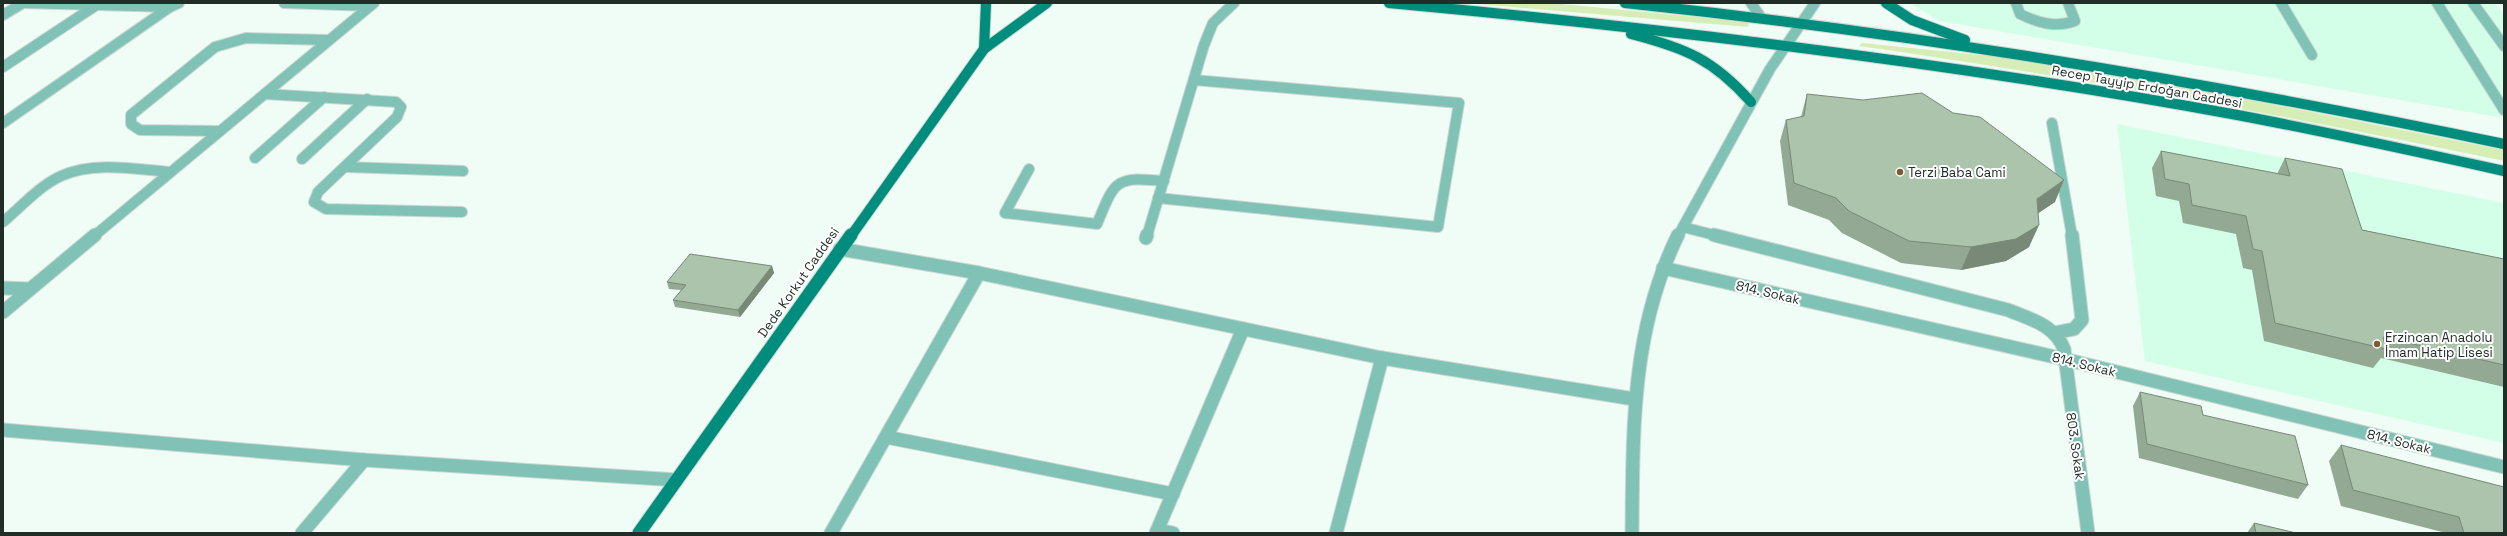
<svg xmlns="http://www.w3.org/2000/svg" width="2507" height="536" font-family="'Space Grotesk',sans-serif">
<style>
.built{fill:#d3ffe8}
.green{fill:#d6eeb6}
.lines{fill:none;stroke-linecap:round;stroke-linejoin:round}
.minor-far1-casing{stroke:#cad8d1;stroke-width:12}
.minor-casing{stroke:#cad8d1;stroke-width:15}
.major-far1-casing{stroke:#cad8d1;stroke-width:12}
.major-casing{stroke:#cad8d1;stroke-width:15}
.minor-far1{stroke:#81c2b6;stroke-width:10}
.minor{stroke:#81c2b6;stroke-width:13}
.major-far1{stroke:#008d7d;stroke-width:10}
.major{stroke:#008d7d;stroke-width:13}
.wall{fill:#93a993}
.shaded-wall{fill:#788978}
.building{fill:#abc4ab;stroke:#788978}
.poi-dot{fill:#7c5c32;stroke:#fff;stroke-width:1.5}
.labels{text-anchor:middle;stroke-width:4;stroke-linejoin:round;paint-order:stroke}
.street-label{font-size:13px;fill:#212e28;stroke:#fff}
.poi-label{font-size:13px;fill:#212e28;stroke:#fff;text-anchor:start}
</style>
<rect width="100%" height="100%" fill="#effdf6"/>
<!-- built -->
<g class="built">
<polygon points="1909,3 2495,3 2504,14 2504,118 1940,21"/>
<polygon points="2117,124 2504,203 2504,443 2145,361"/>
</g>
<!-- green -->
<g class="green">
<polygon points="1465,3 1551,3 1749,22 1748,27"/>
<path d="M1862 43 2000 57 2184 87 2504 150V161C2289 116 2077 77 1859 46Z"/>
</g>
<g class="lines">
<defs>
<g id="minor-far1">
<polyline points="22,3 170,7"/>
<polyline points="284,3 370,6"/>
<polyline points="1751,3 1760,16"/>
<path d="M2016 3 2020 14C2038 23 2056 28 2075 21L2068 3"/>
<polyline points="2281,3 2312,55"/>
<polyline points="2437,3 2504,110"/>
<polyline points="2473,3 2504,46"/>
<polyline points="3,15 23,3"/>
<polyline points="3,67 98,4"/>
<polyline points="265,94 396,102 401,107 397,117 318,192 314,202 326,209 462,212"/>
<polyline points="3,123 170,7 179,3"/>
<polyline points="2052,123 2072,236"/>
<polyline points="220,131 140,130 131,124 131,115 215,47 246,38 329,40"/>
<polyline points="255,158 324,97"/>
<polyline points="302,159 367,99"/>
<polyline points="346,167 463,171"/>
<path d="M1029 169 1005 213 1097 224C1115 181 1114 176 1164 181"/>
<polyline points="1158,198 1438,227 1459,103 1194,80"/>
<path d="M3 222C21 207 39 186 61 176 94 161 135 169 170 172"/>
<polyline points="1683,227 1718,236"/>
<polyline points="94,236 374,3"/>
<polyline points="1147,236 1204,45 1213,23 1234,3"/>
<polyline points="1678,236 1770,69 1815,3"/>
</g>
<g id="minor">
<path d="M1714 235 2008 310C2030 319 2055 325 2064 349L2088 533"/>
<polyline points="1146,238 1147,235"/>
<polyline points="840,249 979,273 1382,358 1634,399"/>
<polyline points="1663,268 2064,359 2504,467"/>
<polyline points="3,288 30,289"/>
<polyline points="3,312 95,235"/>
<polyline points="2054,333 2074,329 2082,320 2072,235"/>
<polyline points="3,430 364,460 677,480"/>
<polyline points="886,437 1173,494"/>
<polyline points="1158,530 1173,533"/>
<polyline points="302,533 364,460"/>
<polyline points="831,533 979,273"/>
<polyline points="1156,533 1243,329"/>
<polyline points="1336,533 1382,358"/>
<path d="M1632 533C1633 429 1631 331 1678 235"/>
</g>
<g id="major-far1">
<path d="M1389 3C1671 29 1953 63 2232 114 2323 131 2414 151 2504 171"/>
<path d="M1625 3C1921 34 2213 83 2504 144"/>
<polyline points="1886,3 1912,20 1965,40"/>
<path d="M1631 34C1685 48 1713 59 1751 102"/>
<polyline points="984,49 986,3"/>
<polyline points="851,236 984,49 1047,3"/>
</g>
<polyline id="major" points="639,533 851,235"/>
</defs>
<!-- minor-far1 casing -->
<use href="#minor-far1" class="minor-far1-casing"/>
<!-- minor casing -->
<use href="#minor" class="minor-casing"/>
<!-- major-far1 casing -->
<use href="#major-far1" class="major-far1-casing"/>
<!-- major casing -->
<use href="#major" class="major-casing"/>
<!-- minor-far1 -->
<use href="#minor-far1" class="minor-far1"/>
<!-- minor -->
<use href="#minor" class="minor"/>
<!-- major-far1 -->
<use href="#major-far1" class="major-far1"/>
<!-- major -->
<use href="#major" class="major"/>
</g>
<!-- wall -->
<g class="wall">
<polygon points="1807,94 2055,202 2038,213 2029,247 2006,261 1961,270 1901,263 1842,233 1829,220 1788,205 1780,141 1786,120 1801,117"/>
<polygon points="2161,151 2277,174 2285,158 2362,230 2504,259 2504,387 2381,358 2373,368 2264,341 2252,270 2243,268 2236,234 2183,223 2179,201 2156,196 2152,168"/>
<polygon points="772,266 774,273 740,317 675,307 673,300 681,290 669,289 667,282"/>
<polygon points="2140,392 2203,415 2308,485 2298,499 2139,458 2133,406"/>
<polygon points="2341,445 2504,533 2446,533 2341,506 2329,461"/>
<polygon points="2254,523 2296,533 2247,533"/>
</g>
<!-- shaded-wall -->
<g class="shaded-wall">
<polygon points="2064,180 2055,202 2027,221 2037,199"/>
<polygon points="2039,225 2029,247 2006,261 1961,270 1971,247"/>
<polygon points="772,266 774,273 740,317 738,310"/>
</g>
<!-- building -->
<g class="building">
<polygon points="1922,93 1953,113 1980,117 2064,180 2037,199 2039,225 2016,239 1971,247 1909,241 1849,211 1836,198 1794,183 1786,120 1804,116 1807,94 1863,100"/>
<polygon points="2161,151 2290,176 2285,158 2342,169 2362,230 2504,259 2504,365 2383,337 2386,349 2275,323 2262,251 2253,249 2246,216 2192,205 2189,184 2165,179"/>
<polygon points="690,254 772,266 738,310 673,300 686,285 667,282"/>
<polygon points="2140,392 2201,406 2203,415 2295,436 2308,485 2147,444"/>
<polygon points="2341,445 2504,487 2504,533 2464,533 2459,517 2353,490"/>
<polygon points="2254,523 2296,533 2256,533"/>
</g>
<!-- markers -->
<g class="poi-dot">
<circle cx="1900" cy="172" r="4"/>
<circle cx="2377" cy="344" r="4"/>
</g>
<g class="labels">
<!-- street labels -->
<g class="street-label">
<text transform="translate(2147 86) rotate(10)" y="5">Recep Tayyip Erdoğan Caddesi</text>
<text transform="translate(798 282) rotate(-55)" y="5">Dede Korkut Caddesi</text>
<text transform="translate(1768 292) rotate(13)" y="5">814. Sokak</text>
<text transform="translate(2084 364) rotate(14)" y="5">814. Sokak</text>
<text transform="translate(2399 441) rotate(14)" y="5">814. Sokak</text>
<text transform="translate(2076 446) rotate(82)" y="5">803. Sokak</text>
</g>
<!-- poi labels -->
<g class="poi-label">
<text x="1908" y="177">Terzi Baba Cami</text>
<text x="2385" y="342">Erzincan Anadolu<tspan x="2385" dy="15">İmam Hatip Lisesi</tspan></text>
</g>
</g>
<!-- border -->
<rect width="2507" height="536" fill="none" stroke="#212e28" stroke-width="8"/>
</svg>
